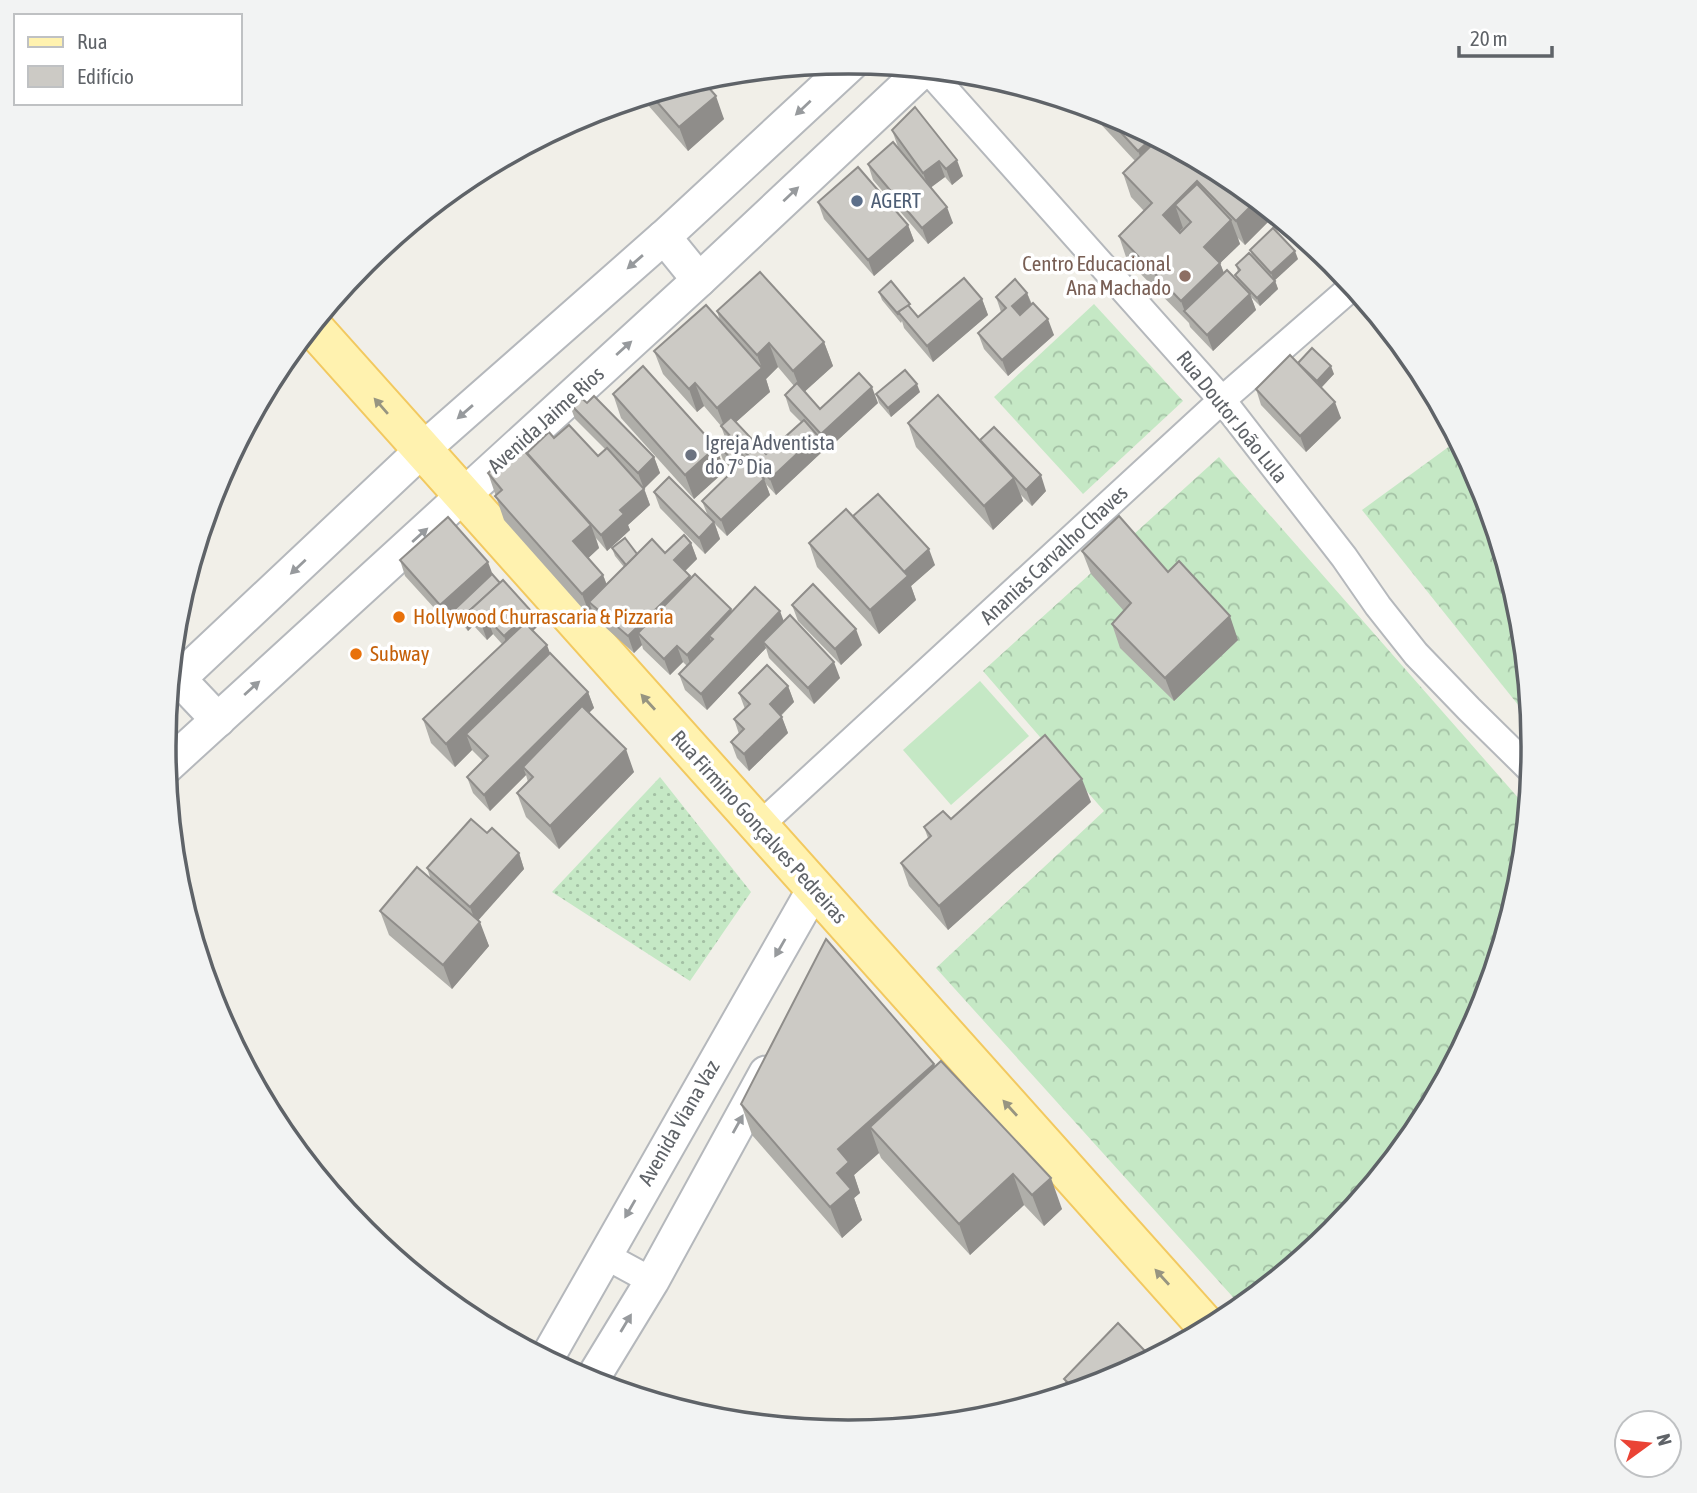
<svg xmlns="http://www.w3.org/2000/svg" width="1697" height="1493" font-family="'Asap Condensed',sans-serif">
<style>
.grass{fill:url(#grass-dots)}
.forest{fill:url(#forest-crowns)}
.garden{fill:#c5e8c5}
.lines{fill:none;stroke-linecap:round;stroke-linejoin:round}
.minor-casing{stroke:#b5b8bc;stroke-width:30}
.tertiary-casing{stroke:#b5b8bc;stroke-width:37}
.primary-casing{stroke:#f2c960;stroke-width:42}
.minor{stroke:#fff;stroke-width:26}
.tertiary{stroke:#fff;stroke-width:33}
.primary{stroke:#fff2af;stroke-width:38}
.wall{fill:#afaea9;fill-rule:evenodd}
.shaded-wall{fill:#8f8d8a}
.building{fill:#cccac5;stroke:#8f8d8a;stroke-width:2}
.oneway{fill:#979a9d}
.oneway2{fill:#979581}
.service-dot{fill:#5c6f8a;stroke:#fff;stroke-width:2.5}
.education-dot{fill:#8d6e63;stroke:#fff;stroke-width:2.5}
.worship-dot{fill:#6b7280;stroke:#fff;stroke-width:2.5}
.food-dot{fill:#e8710a;stroke:#fff;stroke-width:2.5}
.labels{text-anchor:middle;stroke-width:7;stroke-linejoin:round;paint-order:stroke}
.service-label{font-size:21px;fill:#4e5e75;stroke:#fff;text-anchor:start}
.education-label{font-size:21px;fill:#785e54;stroke:#fff;text-anchor:end}
.street-label{font-size:21px;fill:#5f6368;stroke:#fff}
.worship-label{font-size:21px;fill:#5b616d;stroke:#fff;text-anchor:start}
.food-label{font-size:21px;fill:#c56008;stroke:#fff;text-anchor:start}
.rim{fill:none;stroke:#5f6368;stroke-width:3.5}
</style>
<defs>
<pattern id="grass-dots" width="8" height="8" patternUnits="userSpaceOnUse" patternTransform="scale(1.75)"><rect width="8" height="8" fill="#c5e8c5"/><path d="M2 2h.1M6 6h.1" fill="none" stroke="#a3c0a4" stroke-width="1.8" stroke-linecap="round"/></pattern>
<pattern id="forest-crowns" width="20" height="18" patternUnits="userSpaceOnUse" patternTransform="scale(1.75)"><rect width="20" height="18" fill="#c5e8c5"/><path d="M2 6a3 3 0 1 1 6 0M12 15a3 3 0 1 1 6 0" fill="none" stroke="#a3c0a4"/></pattern>
</defs>
<rect width="100%" height="100%" fill="#f1efe8"/>
<!-- grass -->
<polygon class="grass" points="660,777 751,892 690,981 552,892"/>
<!-- forest -->
<g class="forest">
<polygon points="1094,304 1183,401 1083,494 994,397"/>
<polygon points="1458,440 1482,485 1521,613 1531,721 1362,510"/>
<polygon points="1219,457 1528,809 1520,881 1481,1009 1418,1128 1333,1231 1241,1306 936,968 1104,811 983,671"/>
</g>
<!-- garden -->
<polygon class="garden" points="980,681 1029,736 951,805 903,750"/>
<g class="lines">
<defs>
<g id="minor">
<polyline points="927,69 1222,400 1344,557 1378,606 1416,654 1469,709 1531,770"/>
<polyline points="758,827 1222,400 1353,286"/>
<polyline points="604,1255 652,1281"/>
</g>
<g id="tertiary">
<polyline points="664,237 699,280"/>
<polyline points="179,679 218,720"/>
<polyline points="169,688 421,451 664,237 853,62"/>
<polyline points="165,768 699,280 924,69"/>
<polyline points="547,1358 814,889"/>
<polyline points="591,1381 652,1281 766,1073"/>
</g>
<polyline id="primary" points="312,326 1208,1328"/>
</defs>
<!-- minor casing -->
<use href="#minor" class="minor-casing"/>
<!-- tertiary casing -->
<use href="#tertiary" class="tertiary-casing"/>
<!-- primary casing -->
<use href="#primary" class="primary-casing"/>
<!-- minor -->
<use href="#minor" class="minor"/>
<!-- tertiary -->
<use href="#tertiary" class="tertiary"/>
<!-- primary -->
<use href="#primary" class="primary"/>
</g>
<!-- wall -->
<g class="wall">
<polygon points="701,79 724,119 688,151 641,97"/>
<polygon points="1083,105 1111,114 1230,177 1323,254 1317,260 1277,220 1275,215 1245,245 1238,238 1240,244 1220,263 1224,273 1238,281 1235,275 1238,272 1236,265 1252,256 1250,250 1298,259 1275,280 1278,289 1260,306 1251,297 1256,310 1213,351 1190,327 1189,323 1127,260 1119,236 1144,211 1131,197 1123,173 1135,161"/>
<polygon points="892,130 963,176 952,185 945,177 931,187 953,223 928,244 873,180 868,164 907,159 898,147"/>
<polygon points="818,202 908,225 914,241 874,276 824,219"/>
<polygon points="879,292 913,311 918,317 982,299 988,315 933,362 904,328 902,321 901,323 882,300"/>
<polygon points="1027,293 1032,304 1054,335 1008,376 984,349 978,333 1001,312 996,297"/>
<path d="M717 311 824 342 833 366 804 392 820 409 878 403 827 450 820 443 823 451 776 495 766 484 770 495 727 536 715 524 720 539 705 554 660 508 654 492 708 516 702 501 733 471 723 460 717 444 725 437 721 426 704 406 697 412 663 374 654 351 720 321ZM778 367 794 386 785 395 790 411 801 422 766 454 736 422 770 392 766 379Z"/>
<polygon points="1298,364 1334,374 1321,388 1341,418 1306,452 1261,405 1256,389"/>
<polygon points="920,392 891,417 879,403 876,394"/>
<polygon points="613,394 716,447 725,471 694,499 621,418"/>
<polygon points="569,403 587,403 654,457 660,473 644,488 650,505 628,525 630,530 607,551 596,538 599,548 588,558 603,575 607,585 624,567 615,556 612,548 637,554 665,553 691,543 697,559 685,571 691,578 731,609 732,611 784,621 840,678 814,704 769,658 766,648 707,710 685,690 679,674 687,666 683,662 670,675 643,649 642,645 634,653 595,618 594,615 591,618 504,520 488,473 527,454 554,438 598,456 606,450 575,419"/>
<polygon points="908,423 980,440 1046,491 1032,506 1021,495 1023,501 993,530 916,447"/>
<polygon points="853,516 935,565 911,586 916,600 879,634 817,567 809,543"/>
<polygon points="1082,551 1168,572 1238,640 1174,701 1120,648 1112,624 1124,611 1091,574"/>
<polygon points="400,560 493,575 537,627 533,631 550,653 588,692 594,708 589,712 634,772 559,849 526,817 517,793 528,782 526,775 490,811 473,793 467,777 483,761 472,750 455,767 431,743 423,719 502,644 493,634 487,640 475,627 474,625 468,631 457,618 455,613 446,621 405,576"/>
<polygon points="792,605 862,645 841,665 798,621"/>
<polygon points="788,686 794,702 781,716 788,733 749,771 737,758 731,742 739,734 734,719 745,709 739,693"/>
<polygon points="1091,802 948,930 909,886 901,863 928,838 924,827 951,819"/>
<polygon points="487,833 519,853 524,869 478,920 489,946 452,989 389,935 380,911 431,880 427,868"/>
<polygon points="934,1064 935,1066 1062,1209 1044,1226 1024,1205 970,1255 881,1158 879,1153 854,1175 860,1193 854,1198 862,1220 842,1238 752,1135 741,1104"/>
<polygon points="1148,1355 1110,1380 1069,1392 1064,1379"/>
</g>
<!-- shaded-wall -->
<g class="shaded-wall">
<polygon points="716,96 724,119 688,151 679,127"/>
<polygon points="1154,136 1175,148 1147,174 1138,151"/>
<polygon points="957,160 963,176 952,185 946,169"/>
<polygon points="939,161 945,177 929,189 923,173"/>
<polygon points="1197,181 1206,205 1175,205 1183,228 1171,239 1163,215"/>
<polygon points="1257,200 1275,215 1245,245 1236,221"/>
<polygon points="947,207 953,223 928,244 922,228"/>
<polygon points="1231,220 1240,244 1213,270 1204,247"/>
<polygon points="908,225 914,241 874,276 868,260"/>
<polygon points="1312,244 1323,254 1317,260"/>
<polygon points="1295,251 1298,259 1274,281 1271,273"/>
<polygon points="1220,263 1229,287 1185,312 1181,301"/>
<polygon points="1275,281 1278,289 1260,306 1257,298"/>
<polygon points="1027,293 1033,309 1018,322 1012,306"/>
<polygon points="1250,294 1256,310 1213,351 1207,335"/>
<polygon points="982,299 988,315 933,362 927,346"/>
<polygon points="1048,319 1054,335 1008,376 1002,360"/>
<polygon points="824,342 833,366 802,394 793,371"/>
<polygon points="769,343 778,367 766,379 770,392 726,431 717,408 762,368 757,355"/>
<polygon points="1331,366 1334,374 1320,389 1317,381"/>
<polygon points="695,383 704,406 697,412 689,389"/>
<polygon points="917,384 920,392 891,417 888,408"/>
<polygon points="872,387 878,403 827,450 821,434"/>
<polygon points="1335,402 1341,418 1306,452 1300,436"/>
<polygon points="817,435 823,451 776,495 770,479"/>
<polygon points="716,447 725,471 694,499 685,475"/>
<polygon points="654,457 660,473 644,489 638,473"/>
<polygon points="1041,475 1046,491 1032,506 1026,490"/>
<polygon points="1014,478 1023,501 993,530 984,506"/>
<polygon points="764,479 770,495 727,536 721,520"/>
<polygon points="644,489 650,505 628,525 630,530 607,551 601,535 620,510"/>
<polygon points="714,522 720,539 705,554 699,538"/>
<polygon points="591,525 599,548 581,565 573,541"/>
<polygon points="691,543 697,559 680,576 674,560"/>
<polygon points="929,549 935,565 911,586 916,600 879,634 870,610 903,573"/>
<polygon points="488,562 494,578 454,610 455,613 446,621 440,605"/>
<polygon points="603,575 612,599 589,602 594,615 591,618 582,594"/>
<polygon points="690,576 696,592 638,633 642,645 634,653 628,636"/>
<polygon points="731,609 737,625 713,639 709,636 714,649 693,671 687,655"/>
<polygon points="531,611 537,627 509,652 504,636"/>
<polygon points="780,611 786,627 763,642 766,648 707,710 701,694"/>
<polygon points="1230,616 1238,640 1174,701 1165,678"/>
<polygon points="471,617 474,625 468,631 465,623"/>
<polygon points="487,618 493,634 487,640 481,623"/>
<polygon points="856,629 862,645 841,665 835,649"/>
<polygon points="547,645 556,669 466,734 472,750 455,767 446,744"/>
<polygon points="677,646 683,662 670,675 664,659"/>
<polygon points="834,662 840,678 814,704 808,688"/>
<polygon points="788,686 794,702 776,720 770,704"/>
<polygon points="588,692 594,708 529,773 523,767 526,775 490,811 484,795"/>
<polygon points="782,717 788,733 749,771 744,754"/>
<polygon points="626,749 634,772 559,849 550,826"/>
<polygon points="1082,779 1091,802 948,930 939,906"/>
<polygon points="519,853 524,869 476,923 470,907"/>
<polygon points="480,922 489,946 452,989 443,965"/>
<polygon points="934,1064 945,1095 870,1127 879,1153 854,1175 860,1193 854,1198 862,1220 842,1238 830,1207 837,1173 838,1149"/>
<polygon points="1013,1174 1024,1205 970,1255 959,1224"/>
<polygon points="1051,1178 1062,1209 1044,1226 1032,1195"/>
</g>
<!-- building -->
<g class="building">
<polygon points="701,79 716,96 679,127 650,94"/>
<polygon points="915,107 957,160 946,169 939,161 923,173 892,130"/>
<polygon points="1101,111 1111,114 1154,136 1138,151"/>
<polygon points="1158,139 1230,177 1257,200 1236,221 1197,181 1163,215 1180,233 1191,222 1175,205 1197,184 1231,220 1204,247 1220,263 1181,301 1119,236 1152,203 1123,173"/>
<polygon points="893,142 947,207 922,228 868,164"/>
<polygon points="858,167 908,225 868,260 818,202"/>
<polygon points="1273,228 1295,251 1271,273 1250,250"/>
<polygon points="1249,253 1275,281 1257,298 1235,275 1240,270 1236,265"/>
<polygon points="1227,270 1250,294 1207,335 1184,311"/>
<polygon points="760,272 824,342 793,371 769,343 757,355 717,311"/>
<polygon points="964,278 982,299 927,346 898,312 908,305 918,317"/>
<polygon points="1015,279 1027,293 1012,306 1020,315 1033,303 1048,319 1002,360 978,333 1006,308 996,297"/>
<polygon points="891,281 910,304 898,312 899,313 898,314 879,292"/>
<polygon points="706,305 762,368 717,408 695,383 689,389 654,351"/>
<polygon points="1312,348 1331,366 1317,381 1298,363"/>
<polygon points="1290,355 1335,402 1300,436 1256,389"/>
<polygon points="643,366 716,447 685,475 613,394"/>
<polygon points="905,370 917,384 888,408 876,394"/>
<polygon points="859,373 872,387 821,434 785,395 797,383 820,409"/>
<polygon points="578,395 587,403 594,396 654,457 638,473 569,403"/>
<polygon points="938,395 1014,478 984,506 908,423"/>
<polygon points="731,417 766,454 804,420 817,435 770,479 721,426"/>
<polygon points="569,425 598,456 607,448 644,489 620,510 624,514 601,535 527,453 549,432 554,438"/>
<polygon points="994,427 1041,475 1026,490 980,440"/>
<polygon points="725,437 764,479 721,520 702,501 738,466 717,444"/>
<polygon points="519,445 591,525 573,541 603,575 582,594 495,496 502,490 488,473"/>
<polygon points="669,477 714,522 699,538 654,492"/>
<polygon points="878,494 929,549 904,572 853,516"/>
<polygon points="846,509 908,576 870,610 809,543"/>
<polygon points="1119,516 1168,572 1179,561 1230,616 1165,678 1112,624 1131,603 1082,551"/>
<polygon points="448,517 488,562 440,605 400,560"/>
<polygon points="684,535 691,543 674,560 690,576 628,636 589,602 652,539 665,553"/>
<polygon points="625,538 637,554 626,565 612,548"/>
<polygon points="492,574 500,583 469,611 471,617 465,623 454,610"/>
<polygon points="695,574 731,609 687,655 677,646 664,659 638,633"/>
<polygon points="503,580 531,611 504,636 487,618 481,623 469,611"/>
<polygon points="813,584 856,629 835,649 792,605"/>
<polygon points="755,587 780,611 701,694 679,674 713,639 709,636"/>
<polygon points="790,615 834,662 808,688 763,642"/>
<polygon points="525,623 547,645 446,744 423,719"/>
<polygon points="550,653 588,692 484,795 467,777 488,756 466,734"/>
<polygon points="767,665 788,686 770,704 782,717 744,754 731,742 744,729 734,719 750,704 739,693"/>
<polygon points="582,706 626,749 550,826 517,793 533,777 523,767"/>
<polygon points="1045,735 1082,779 939,906 901,863 931,836 924,827 943,811 951,819"/>
<polygon points="471,819 487,833 492,828 519,853 470,907 427,868"/>
<polygon points="417,867 480,922 443,965 380,911"/>
<polygon points="826,939 934,1064 838,1149 849,1162 837,1173 851,1189 830,1207 741,1104"/>
<polygon points="941,1061 1051,1178 1032,1195 1013,1174 959,1224 870,1127"/>
<polygon points="1118,1323 1147,1353 1133,1368 1110,1380 1076,1390 1064,1379"/>
<polygon points="1156,1348 1160,1353 1137,1366"/>
</g>
<!-- one-way arrows -->
<defs><path id="oneway-solid" d="M-6-.8H1V-3.2L6.5 0L1 3.2V.8H-6Z" transform="scale(1.75)"/></defs>
<g class="oneway">
<use href="#oneway-solid" transform="translate(803 108) rotate(137)"/>
<use href="#oneway-solid" transform="translate(791 194) rotate(-43)"/>
<use href="#oneway-solid" transform="translate(635 262) rotate(139)"/>
<use href="#oneway-solid" transform="translate(624 348) rotate(-42)"/>
<use href="#oneway-solid" transform="translate(465 412) rotate(139)"/>
<use href="#oneway-solid" transform="translate(420 535) rotate(-42)"/>
<use href="#oneway-solid" transform="translate(298 567) rotate(137)"/>
<use href="#oneway-solid" transform="translate(252 688) rotate(-42)"/>
<use href="#oneway-solid" transform="translate(780 948) rotate(120)"/>
<use href="#oneway-solid" transform="translate(738 1124) rotate(-61)"/>
<use href="#oneway-solid" transform="translate(630 1209) rotate(120)"/>
<use href="#oneway-solid" transform="translate(626 1323) rotate(-59)"/>
</g>
<g class="oneway2">
<use href="#oneway-solid" transform="translate(381 406) rotate(-131)"/>
<use href="#oneway-solid" transform="translate(648 702) rotate(-132)"/>
<use href="#oneway-solid" transform="translate(1010 1108) rotate(-132)"/>
<use href="#oneway-solid" transform="translate(1162 1277) rotate(-132)"/>
</g>
<!-- markers -->
<circle class="service-dot" cx="857" cy="201" r="7"/>
<circle class="education-dot" cx="1185" cy="276" r="7"/>
<circle class="worship-dot" cx="691" cy="455" r="7"/>
<g class="food-dot">
<circle cx="399" cy="617" r="7"/>
<circle cx="356" cy="654" r="7"/>
</g>
<g class="labels">
<!-- service labels -->
<g class="service-label">
<text x="871" y="208">AGERT</text>
</g>
<!-- education labels -->
<g class="education-label">
<text x="1171" y="271">Centro Educacional<tspan x="1171" dy="24">Ana Machado</tspan></text>
</g>
<!-- street labels -->
<g class="street-label">
<text transform="translate(1232 417) rotate(51)" y="7">Rua Doutor João Lula</text>
<text transform="translate(546 420) rotate(-42)" y="7">Avenida Jaime Rios</text>
<text transform="translate(1054 555) rotate(-43)" y="7">Ananias Carvalho Chaves</text>
<text transform="translate(759 827) rotate(48)" y="7">Rua Firmino Gonçalves Pedreiras</text>
<text transform="translate(679 1123) rotate(-60)" y="7">Avenida Viana Vaz</text>
</g>
<!-- worship labels -->
<g class="worship-label">
<text x="705" y="450">Igreja Adventista<tspan x="705" dy="24">do 7º Dia</tspan></text>
</g>
<!-- food labels -->
<g class="food-label">
<text x="413" y="624">Hollywood Churrascaria &amp; Pizzaria</text>
<text x="370" y="661">Subway</text>
</g>
</g>
<!-- crop -->
<path d="M0 0H1697V1493H0ZM848 74H849A672 672 0 0 1 1521 746V748A672 672 0 0 1 849 1420H848A672 672 0 0 1 176 748V746A672 672 0 0 1 848 74Z" fill="#f2f3f3" fill-rule="evenodd"/>
<path class="rim" d="M848 74H849A672 672 0 0 1 1521 746V748A672 672 0 0 1 849 1420H848A672 672 0 0 1 176 748V746A672 672 0 0 1 848 74Z"/>
<!-- legend -->
<rect x="14" y="14" width="228" height="91" fill="#ffffff" stroke="#bfc1c3" stroke-width="2"/>
<rect x="28" y="37" width="35" height="10" fill="#fff2af" stroke="#bfc1c3" stroke-width="2"/>
<text x="77" y="49" font-size="21" fill="#5f6368">Rua</text>
<rect x="28" y="66" width="35" height="21" fill="#cccac5" stroke="#bfc1c3" stroke-width="2"/>
<text x="77" y="84" font-size="21" fill="#5f6368">Edifício</text>
<!-- north arrow -->
<g transform="translate(1648 1444) rotate(75)"><circle r="33" fill="#ffffff" stroke="#bfc1c3" stroke-width="2"/>
<path d="M0-5L12 26L0 18L-12 26Z" fill="#ea4335"/>
<text y="-10" font-size="19" font-weight="bold" text-anchor="middle" fill="#5f6368">N</text>
</g>
<!-- scale -->
<path d="M1459 46v10h93v-10" fill="none" stroke="#5f6368" stroke-width="3.5"/>
<text x="1470" y="46" font-size="21" fill="#5f6368" stroke="#ffffff" stroke-width="5" paint-order="stroke">20 m</text>
</svg>
